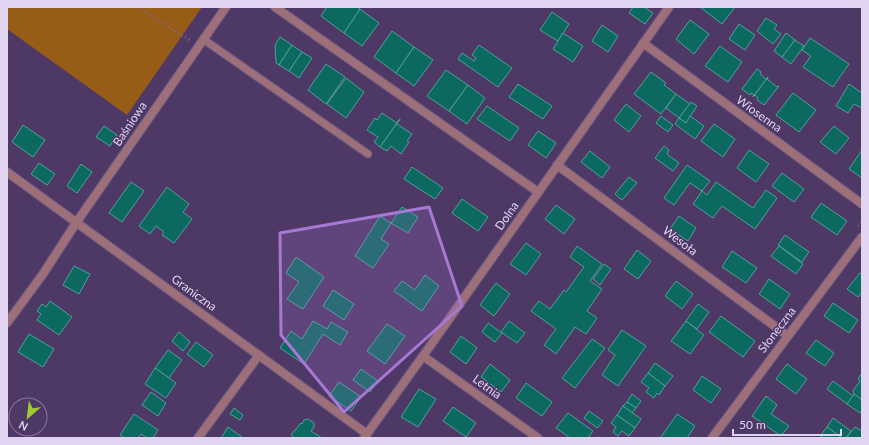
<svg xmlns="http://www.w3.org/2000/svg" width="869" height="445" font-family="Lato,sans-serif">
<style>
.green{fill:#975c15}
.building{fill:#0c6960;stroke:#51a097}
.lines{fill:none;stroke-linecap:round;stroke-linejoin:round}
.service-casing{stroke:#6b5782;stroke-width:9}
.minor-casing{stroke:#6b5782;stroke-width:10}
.path{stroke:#7e6b93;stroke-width:2.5;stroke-dasharray:1 3;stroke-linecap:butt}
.service{stroke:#9d6f79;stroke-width:7}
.minor{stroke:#9d6f79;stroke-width:8}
.marked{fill:#a878d5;fill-opacity:0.2;stroke:#a878d5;stroke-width:3;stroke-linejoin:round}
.labels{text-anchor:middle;stroke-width:3;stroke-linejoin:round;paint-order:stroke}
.street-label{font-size:12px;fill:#e0d4f0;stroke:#4e3866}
</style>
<rect width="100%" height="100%" fill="#4e3866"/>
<!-- green -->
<polygon class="green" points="7,7 202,7 127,115 7,29"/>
<!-- building -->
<g class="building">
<polygon points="327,7 357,7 360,9 344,33 321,16"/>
<polygon points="633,7 644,7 653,13 645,24 629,13"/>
<polygon points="700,7 735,7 722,24"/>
<polygon points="360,9 379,23 362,46 344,33"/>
<polygon points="552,12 569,24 558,41 540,30"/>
<polygon points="766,18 777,25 774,29 781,34 773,44 757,31"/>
<polygon points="690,20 709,34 694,54 676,39"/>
<polygon points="739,24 755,35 745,50 729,39"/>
<polygon points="602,25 618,36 608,52 592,41"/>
<polygon points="392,31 414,47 396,73 374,57"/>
<polygon points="563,33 583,46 573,62 553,49"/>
<polygon points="786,33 795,40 782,57 774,51"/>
<polygon points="280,37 292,45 279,65 276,63 275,45"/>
<polygon points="810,38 849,64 833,87 803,67 811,56 802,50"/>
<polygon points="795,40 804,46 791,64 782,57"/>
<polygon points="292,45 302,52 289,71 279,65"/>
<polygon points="479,45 512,68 498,87 458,59 462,53 474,61 476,58 472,55"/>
<polygon points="720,46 742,62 728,82 705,66"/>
<polygon points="414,47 433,60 414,86 396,73"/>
<polygon points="302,52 312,58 299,78 289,71"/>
<polygon points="326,64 345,77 326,104 308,90"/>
<polygon points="757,69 761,72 760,74 766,79 768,77 753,97 754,95 751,93 750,95 742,89"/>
<polygon points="446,70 468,85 449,111 427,96"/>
<polygon points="651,72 666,83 664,85 676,94 661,114 634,94"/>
<polygon points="768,77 767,79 777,87 779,86 764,105 757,100 758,98 755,95 753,97"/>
<polygon points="346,78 364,92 346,118 327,104"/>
<polygon points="518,84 552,106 543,119 509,97"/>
<polygon points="849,84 862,93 862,108 854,104 848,113 836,106"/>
<polygon points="468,85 485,98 467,124 449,111"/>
<polygon points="793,93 816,110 799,132 776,115"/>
<polygon points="676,94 690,104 679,118 666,108"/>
<polygon points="691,102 697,106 686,123 679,118"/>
<polygon points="626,104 641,116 629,132 614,120"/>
<polygon points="487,106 519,128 510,141 477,119"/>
<polygon points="382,113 397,123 400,119 380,147 374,142 378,137 367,130 375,118 377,120"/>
<polygon points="661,116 673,125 668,132 656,123"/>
<polygon points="690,116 704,126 695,139 675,124 679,118 686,123"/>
<polygon points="400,119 397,124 412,134 407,141 409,142 401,154 391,146 387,151 380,147"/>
<polygon points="714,124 735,139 723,157 701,141"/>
<polygon points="23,125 45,140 33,157 12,142"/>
<polygon points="104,126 117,135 110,146 96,137"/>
<polygon points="834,126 849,138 836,154 820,142"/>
<polygon points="538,131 556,143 546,158 528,145"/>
<polygon points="664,146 669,150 667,154 679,163 673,171 655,158"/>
<polygon points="749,150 769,164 756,182 737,168"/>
<polygon points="862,150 862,178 849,169"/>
<polygon points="590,151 610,167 602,178 581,162"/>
<polygon points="39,163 55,174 47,185 31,174"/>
<polygon points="81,164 92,172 77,193 67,186"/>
<polygon points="687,165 710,181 702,191 690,183 674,205 664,198"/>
<polygon points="412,167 443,188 435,199 404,179"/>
<polygon points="782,173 804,189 794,202 772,186"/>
<polygon points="629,177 637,183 622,200 615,194"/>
<polygon points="131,182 144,191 122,222 109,213"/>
<polygon points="716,182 753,208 766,190 777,198 755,229 722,206 713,218 693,204 702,191 707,195"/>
<polygon points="167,187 189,204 183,212 192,219 174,243 162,235 164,232 156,226 150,234 139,226"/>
<polygon points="462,199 488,217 478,231 452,213"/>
<polygon points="821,203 847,221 837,235 811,217"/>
<polygon points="556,205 575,219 564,234 545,219"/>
<polygon points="402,207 418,217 408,233 391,223"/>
<polygon points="380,216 391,223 381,239 389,244 373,268 355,256"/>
<polygon points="679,216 696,228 688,241 670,229"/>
<polygon points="785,235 809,252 802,262 778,245"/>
<polygon points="526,243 541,254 526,275 510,264"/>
<polygon points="577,246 602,264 590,281 602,289 587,311 597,318 586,334 575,327 556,354 544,345 556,329 531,311 539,301 550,309 564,290 566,292 584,267 570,257"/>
<polygon points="779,246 803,264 796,274 771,256"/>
<polygon points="637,250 651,261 638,279 624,269"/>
<polygon points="732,251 757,268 746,283 722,267"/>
<polygon points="296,257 324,277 303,309 287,299 299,282 286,273"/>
<polygon points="604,264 611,269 600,285 593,279"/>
<polygon points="74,266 90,274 79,294 63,285"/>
<polygon points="860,273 862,274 862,292 858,297 847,289"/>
<polygon points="425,275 439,286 422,311 394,291 402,281 415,290"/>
<polygon points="769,279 790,294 780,309 759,294"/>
<polygon points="676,281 693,294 682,309 665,296"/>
<polygon points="496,283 510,294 494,316 480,305"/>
<polygon points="333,290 354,304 344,320 323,306"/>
<polygon points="50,301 72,317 59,335 37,320 41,314 37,311 42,304 46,307"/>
<polygon points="833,303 858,320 849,333 824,316"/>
<polygon points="698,304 709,312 697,329 686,321"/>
<polygon points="721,316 755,341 743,357 709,332"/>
<polygon points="313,321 327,329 331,322 348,332 340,345 323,334 304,364 280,348 291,331 302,339"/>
<polygon points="509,321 525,333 517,343 501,332"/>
<polygon points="686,321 704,335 690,354 671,341"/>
<polygon points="488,323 502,333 495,342 482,332"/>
<polygon points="387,324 405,336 385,364 367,351"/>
<polygon points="622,330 646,346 618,386 602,375 615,355 608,350"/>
<polygon points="179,332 190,342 183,351 172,341"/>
<polygon points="29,334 54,349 43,367 18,352"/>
<polygon points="461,336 477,348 466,364 450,352"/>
<polygon points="592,339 605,348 575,388 562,378"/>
<polygon points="816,340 834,353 825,366 806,353"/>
<polygon points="196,342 213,355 204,367 187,354"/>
<polygon points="168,350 182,360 169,378 155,368"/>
<polygon points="655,363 673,376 665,386 648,373"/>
<polygon points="490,364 510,380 501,392 481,377"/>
<polygon points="787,364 807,379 796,394 776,379"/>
<polygon points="155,368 176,383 166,398 145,384"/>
<polygon points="361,369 378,381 370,392 353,380"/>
<polygon points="648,373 665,386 659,395 657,393 654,398 646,392 649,388 641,382"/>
<polygon points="862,373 862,400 854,394 853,391 860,381 858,379"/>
<polygon points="702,376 721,389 711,403 693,390"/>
<polygon points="833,381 853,396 847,404 827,389"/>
<polygon points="339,382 361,397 351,411 329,396"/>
<polygon points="526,383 552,402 542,416 516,398"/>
<polygon points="419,389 436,399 418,427 401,417"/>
<polygon points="151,392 166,403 158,416 142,405"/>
<polygon points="632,394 641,401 636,408 627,402"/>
<polygon points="854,394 862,400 862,410 860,413 847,404"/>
<polygon points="766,396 777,405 771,414 789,426 781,436 752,416"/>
<polygon points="627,402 636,408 632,413 623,406"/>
<polygon points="623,406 641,419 635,428 617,415"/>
<polygon points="453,407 476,423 466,437 443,421"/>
<polygon points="234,408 243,415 240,420 230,414"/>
<polygon points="589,411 603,421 597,428 584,418"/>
<polygon points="568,413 593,431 588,438 570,438 556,428"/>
<polygon points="134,414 158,430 153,438 147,438 141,434 138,438 125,438 120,435"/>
<polygon points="677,414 695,426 687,438 663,438 661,437"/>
<polygon points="617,415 635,428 629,436 622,431 618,436 613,432 616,427 611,423"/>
<polygon points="833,418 851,431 846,438 842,438 827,427"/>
<polygon points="308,419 314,423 314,427 311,431 322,438 295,438 291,435 301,423 302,424 304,420"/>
<polygon points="228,427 242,437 242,438 221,438"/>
<polygon points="827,427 842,438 824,438 820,436"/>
<polygon points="855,427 862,431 862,438 846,438"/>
</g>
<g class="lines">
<defs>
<polyline id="service" points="203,39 368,154"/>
<g id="minor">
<polyline points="275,7 538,192"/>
<polyline points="643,43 862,204"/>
<polyline points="557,165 788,336"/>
<polyline points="7,172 367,434"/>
<polyline points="7,323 43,274 76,223 226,7"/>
<polyline points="423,356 538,438"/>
<polyline points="198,438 259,355"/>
<polyline points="364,438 423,356 669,7"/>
<polyline points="712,438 862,237"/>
</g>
</defs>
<!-- service casing -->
<use href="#service" class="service-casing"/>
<!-- minor casing -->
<use href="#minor" class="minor-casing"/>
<!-- path -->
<g class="path">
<polyline points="138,7 191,41"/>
<polyline points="858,226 862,221"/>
</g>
<!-- service -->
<use href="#service" class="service"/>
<!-- minor -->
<use href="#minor" class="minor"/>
</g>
<!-- marked area -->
<path class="marked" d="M429 207 462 306 344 412 281 335 280 233Z"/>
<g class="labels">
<!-- street labels -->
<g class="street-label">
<text transform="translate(759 114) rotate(36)" y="4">Wiosenna</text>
<text transform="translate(130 124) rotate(-56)" y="4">Baśniowa</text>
<text transform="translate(507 216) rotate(-55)" y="4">Dolna</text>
<text transform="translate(680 241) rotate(37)" y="4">Wesoła</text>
<text transform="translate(194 293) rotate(36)" y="4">Graniczna</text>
<text transform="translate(777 330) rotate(-53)" y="4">Słoneczna</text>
<text transform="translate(487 387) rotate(36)" y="4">Letnia</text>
</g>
</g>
<!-- border -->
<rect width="869" height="445" fill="none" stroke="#e0d4f0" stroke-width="16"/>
<!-- north arrow -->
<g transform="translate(28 417) rotate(208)"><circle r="19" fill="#4e3866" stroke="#88769d"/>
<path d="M0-3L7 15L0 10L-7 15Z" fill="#9eca2f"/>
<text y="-6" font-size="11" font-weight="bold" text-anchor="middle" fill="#e0d4f0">N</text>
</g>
<!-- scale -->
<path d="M733 429v6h108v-6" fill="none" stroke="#e0d4f0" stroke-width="2"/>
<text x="739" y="429" font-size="12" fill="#e0d4f0" stroke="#4e3866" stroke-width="3" paint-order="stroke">50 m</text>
</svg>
